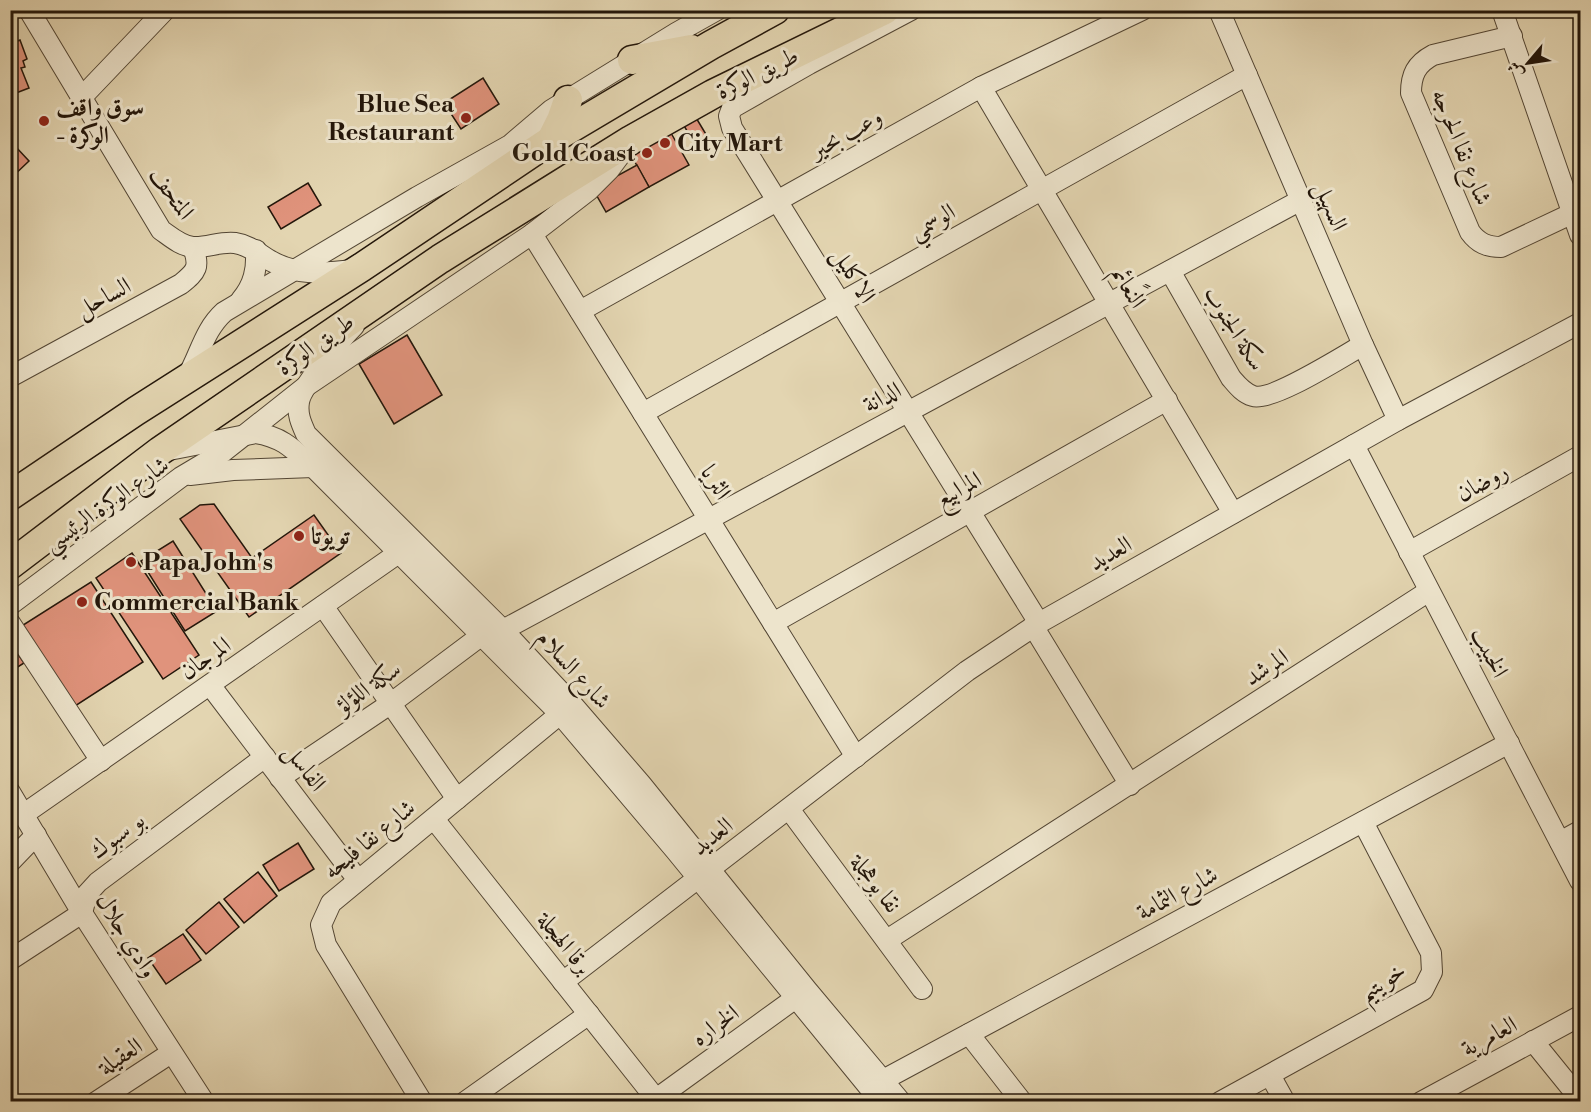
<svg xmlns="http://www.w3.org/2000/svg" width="1591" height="1112" font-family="'Libre Bodoni',Amiri,serif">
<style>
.building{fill:#e0937c;stroke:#23160a;stroke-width:1.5}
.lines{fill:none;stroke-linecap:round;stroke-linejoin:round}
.minor-casing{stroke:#534634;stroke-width:22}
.highway-casing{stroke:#23160a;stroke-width:31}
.minor{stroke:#ede4cc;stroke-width:20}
.highway{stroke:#e3d5b1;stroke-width:28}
.poi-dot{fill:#8f2418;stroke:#ede4cc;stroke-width:2}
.labels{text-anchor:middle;stroke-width:6;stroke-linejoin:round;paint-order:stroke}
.street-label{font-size:24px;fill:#23160a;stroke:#ede4cc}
.poi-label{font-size:24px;font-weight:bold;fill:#23160a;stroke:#ede4cc;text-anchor:start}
</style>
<rect width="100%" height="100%" fill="#e3d5b1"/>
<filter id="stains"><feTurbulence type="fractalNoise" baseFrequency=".00333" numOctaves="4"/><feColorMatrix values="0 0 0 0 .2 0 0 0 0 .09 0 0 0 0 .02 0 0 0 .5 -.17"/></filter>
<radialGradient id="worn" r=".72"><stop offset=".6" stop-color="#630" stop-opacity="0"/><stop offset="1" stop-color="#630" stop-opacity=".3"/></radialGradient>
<!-- building -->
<g class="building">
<polygon points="10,30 15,42 20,40 27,59 23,61 25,67 21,68 29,88 16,93 13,87 10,88"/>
<polygon points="483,78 499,104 461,129 444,103"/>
<polygon points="695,116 707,136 694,143 683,124"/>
<polygon points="671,133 689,165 649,187 631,155"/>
<polygon points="15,146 29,161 10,179 10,151"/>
<polygon points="637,165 649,187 606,212 593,189"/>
<polygon points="308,183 321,205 281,229 268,207"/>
<polygon points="407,335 442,395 394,424 359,364"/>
<polygon points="214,504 252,558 314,515 341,553 249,617 180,519 200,505"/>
<polygon points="173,541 217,611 185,631 141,561"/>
<polygon points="132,553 199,655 163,679 96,578"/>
<polygon points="91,582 143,662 72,708 20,627"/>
<polygon points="10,642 24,663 10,672"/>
<polygon points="298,843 314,869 279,891 263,865"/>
<polygon points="258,872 277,896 244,923 224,899"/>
<polygon points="219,902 239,927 206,954 186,930"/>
<polygon points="183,934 201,960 166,984 148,958"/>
</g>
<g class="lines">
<defs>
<g id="minor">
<path d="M29 10 161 230C171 237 181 246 193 247 207 248 221 241 235 243 249 245 259 254 271 261 296 275 325 274 352 270"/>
<polyline points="911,10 809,64 732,108 729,116 732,128 1039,623"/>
<polyline points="1219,10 1363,345 1398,420"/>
<polyline points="1502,10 1580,235"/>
<path d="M1512 36 1433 55C1416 64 1411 75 1411 93L1470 232C1478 243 1487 247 1501 247L1573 213"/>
<polyline points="981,87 1233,513"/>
<polyline points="82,97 165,10"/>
<polyline points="532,234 856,757"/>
<path d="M1170 271 1231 378C1237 385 1243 393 1253 396 1272 402 1343 356 1363 345"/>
<path d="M241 300C254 285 257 269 256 250"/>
<polyline points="580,311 981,87 1142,10"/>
<path d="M354 326C342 338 301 387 299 402 297 414 301 423 306 434L503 630 572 704 641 784 807 990 901 1102"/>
<path d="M10 377 181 284C197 271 200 267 193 247"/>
<path d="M187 377C200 355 204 330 224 312L417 197 510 145 551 110 676 33 717 10"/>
<polyline points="643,413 1247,75"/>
<polyline points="1354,445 1580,881"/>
<path d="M169 450 256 433C283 437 294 450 313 467L560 714 675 850 881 1102"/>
<polyline points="190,475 233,470 313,467"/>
<polyline points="1409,552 1580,456"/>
<polyline points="10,605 181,477 223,452 305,387 532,234 589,190 609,170 624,150"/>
<polyline points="323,606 457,799"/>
<polyline points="10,623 101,761"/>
<polyline points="773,623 1167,400"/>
<polyline points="1033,626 1130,785"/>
<polyline points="493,637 503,630 1301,200"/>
<polyline points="210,685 358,880"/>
<polyline points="280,778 390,704 482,635"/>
<polyline points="10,792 82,913 204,1102"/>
<polyline points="789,809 922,989"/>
<polyline points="24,814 410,545"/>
<polyline points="434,819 656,1099"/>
<polyline points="1560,842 1580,831"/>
<polyline points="10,862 36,835"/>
<polyline points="887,940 1429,591"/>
<polyline points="10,960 82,913 87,894 98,882 265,757"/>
<polyline points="563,982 967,671 1039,623 1398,420 1580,323"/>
<polyline points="969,1034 1022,1102"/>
<polyline points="1533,1041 1580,1099"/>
<polyline points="1270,1075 1285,1102"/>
<polyline points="872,1086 1509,743"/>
<polyline points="96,1102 171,1053"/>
<polyline points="422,1102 326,945 321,925 331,903 560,714"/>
<polyline points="465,1102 589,1014"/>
<polyline points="652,1102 804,992"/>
<polyline points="1220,1102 1423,990 1432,972 1431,953 1363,822"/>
<polyline points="1421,1102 1580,1016"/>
</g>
<g id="highway">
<polyline points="632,60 691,49"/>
<polyline points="551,140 561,120 568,100"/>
<polyline points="10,496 136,411 362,267 551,140 711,45 775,10"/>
<polyline points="10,565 160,451 440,259 631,140 713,94 885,10"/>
</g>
</defs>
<!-- minor casing -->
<use href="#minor" class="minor-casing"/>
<!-- highway casing -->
<use href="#highway" class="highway-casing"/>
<!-- minor -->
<use href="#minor" class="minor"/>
<!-- highway -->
<use href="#highway" class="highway"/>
</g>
<!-- markers -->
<g class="poi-dot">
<circle cx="466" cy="118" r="6"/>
<circle cx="44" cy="121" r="6"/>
<circle cx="665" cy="143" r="6"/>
<circle cx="647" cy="153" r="6"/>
<circle cx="299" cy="536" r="6"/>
<circle cx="131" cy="562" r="6"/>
<circle cx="82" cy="602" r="6"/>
</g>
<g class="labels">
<!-- street labels -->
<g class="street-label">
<text transform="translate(757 73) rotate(-26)" y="8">طريق الوكرة</text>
<text transform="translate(846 133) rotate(-29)" y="8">وعب بحير</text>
<text transform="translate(1462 147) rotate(68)" y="8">شارع نقا الحرجه</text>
<text transform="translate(172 193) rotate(54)" y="8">المتحف</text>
<text transform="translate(1331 206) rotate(67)" y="8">السهيل</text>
<text transform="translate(932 221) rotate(-29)" y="8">الوسمي</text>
<text transform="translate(854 275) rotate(58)" y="8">الاكليل</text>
<text transform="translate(1129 287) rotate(59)" y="8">النًعائم</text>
<text transform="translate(103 297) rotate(-28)" y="8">الساحل</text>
<text transform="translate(1235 328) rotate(58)" y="8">سكة الجنوب</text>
<text transform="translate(315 344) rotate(-35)" y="8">طريق الوكرة</text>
<text transform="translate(882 397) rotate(-28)" y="8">الدانة</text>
<text transform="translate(716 482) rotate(58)" y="8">الثريا</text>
<text transform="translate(1482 482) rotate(-29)" y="8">روضان</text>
<text transform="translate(958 489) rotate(-29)" y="8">المرابيع</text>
<text transform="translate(106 504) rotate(-35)" y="8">شارع الوكرة الرئيسي</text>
<text transform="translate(1110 553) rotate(-30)" y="8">العديد</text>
<text transform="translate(1490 652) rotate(63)" y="8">الخبيب</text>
<text transform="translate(205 658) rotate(-35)" y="8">المرجان</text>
<text transform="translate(1266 667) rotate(-33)" y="8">المرشد</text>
<text transform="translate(574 669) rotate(48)" y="8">شارع السلام</text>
<text transform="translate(368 687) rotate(-35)" y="8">سكة اللؤلؤ</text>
<text transform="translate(305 767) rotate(53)" y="8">الفاسل</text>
<text transform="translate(117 835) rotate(-37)" y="8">بو سبوك</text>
<text transform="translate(712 836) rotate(-38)" y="8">العديد</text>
<text transform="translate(369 839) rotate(-39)" y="8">شارع نقا فليحه</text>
<text transform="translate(876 883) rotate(53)" y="8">نقا بوهجلة</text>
<text transform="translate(1177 893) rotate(-28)" y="8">شارع الثمامة</text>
<text transform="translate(127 935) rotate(58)" y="8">وادي جلال</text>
<text transform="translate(565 943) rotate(52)" y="8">برقا الهجلة</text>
<text transform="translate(1382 981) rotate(-32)" y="8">خويتيم</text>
<text transform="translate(715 1025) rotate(-36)" y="8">الخراره</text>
<text transform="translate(1489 1036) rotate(-28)" y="8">العامرية</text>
<text transform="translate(120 1056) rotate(-33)" y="8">العقيلة</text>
</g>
<!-- poi labels -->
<g class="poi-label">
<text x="454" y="112" text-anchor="end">Blue Sea<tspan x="454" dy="28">Restaurant</tspan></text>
<text x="56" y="115">سوق واقف<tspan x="56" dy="28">- الوكرة</tspan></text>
<text x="677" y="151">City Mart</text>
<text x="635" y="161" text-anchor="end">Gold Coast</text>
<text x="311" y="544">تويوتا</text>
<text x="143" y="570">Papa John's</text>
<text x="94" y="610">Commercial Bank</text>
</g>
</g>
<!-- margin -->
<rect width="1591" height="1112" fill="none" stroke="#e3d5b1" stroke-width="36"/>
<rect x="12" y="12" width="1567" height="1088" fill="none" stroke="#23160a" stroke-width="3"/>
<rect x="18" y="18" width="1555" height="1076" fill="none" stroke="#23160a" stroke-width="1.5"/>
<!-- north arrow -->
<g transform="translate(1528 63) rotate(241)" stroke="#ede4cc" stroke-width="4.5" paint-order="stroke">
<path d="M0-4.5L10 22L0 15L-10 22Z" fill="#23160a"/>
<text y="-9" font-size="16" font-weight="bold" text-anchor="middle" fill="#23160a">ش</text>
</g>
<rect width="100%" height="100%" filter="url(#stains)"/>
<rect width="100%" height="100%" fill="url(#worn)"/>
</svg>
